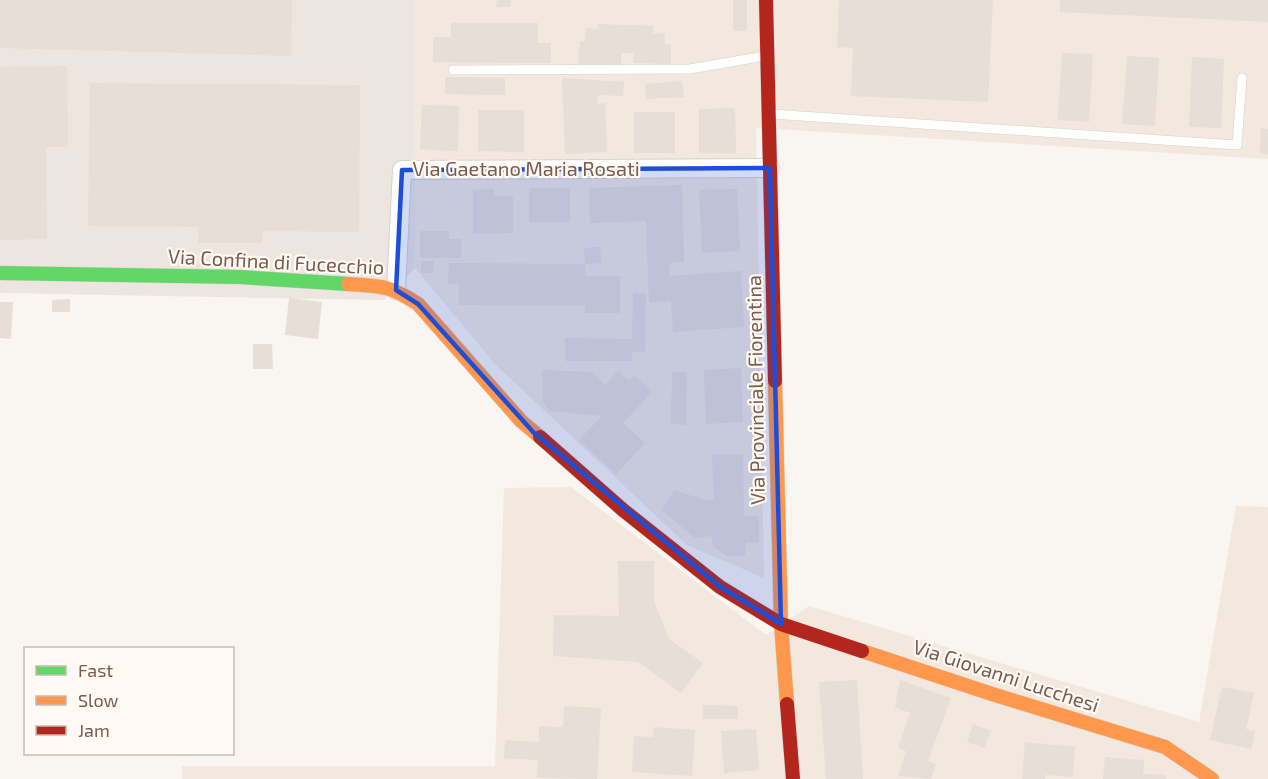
<svg xmlns="http://www.w3.org/2000/svg" width="1268" height="779" font-family="'Exo 2',sans-serif">
<style>
.residential{fill:#f2e8de}
.industrial{fill:#ede5e0}
.building{fill:#e6ded7}
.lines{fill:none;stroke-linecap:round;stroke-linejoin:round}
.lane-casing{stroke:#d7d1cb;stroke-width:10}
.street-casing{stroke:#d7d1cb;stroke-width:20}
.fast-casing{stroke:#d9d2cb;stroke-width:15}
.slow-casing{stroke:#d9d2cb;stroke-width:15}
.jam-casing{stroke:#d9d2cb;stroke-width:15}
.lane{stroke:#fefefd;stroke-width:9}
.street{stroke:#fefefd;stroke-width:18}
.fast{stroke:#63d668;stroke-width:14}
.slow{stroke:#ff974d;stroke-width:14}
.jam{stroke:#b3261e;stroke-width:14}
.marked{fill:#1d4ed8;fill-opacity:0.2;stroke:#1d4ed8;stroke-width:4.5;stroke-linejoin:round}
.labels{text-anchor:middle;stroke-width:4.5;stroke-linejoin:round;paint-order:stroke}
.street-label{font-size:20px;fill:#7a5c4d;stroke:#fffaf3}
</style>
<rect width="100%" height="100%" fill="#f9f5f0"/>
<!-- residential -->
<g class="residential">
<polygon points="415,0 1268,0 1268,159 756,128 764,578 687,545 496,365 415,268"/>
<polygon points="571,487 766,635 809,606 1199,722 1236,506 1268,507 1268,779 182,779 182,766 495,766 504,488"/>
</g>
<!-- industrial -->
<polygon class="industrial" points="0,0 415,0 415,268 384,300 0,293"/>
<!-- building -->
<g class="building">
<polygon points="0,0 292,0 291,56 0,48"/>
<polygon points="497,0 511,0 510,7 496,7"/>
<rect x="733" y="0" width="14" height="31"/>
<polygon points="839,0 993,0 988,102 851,96 853,48 837,47"/>
<polygon points="1060,0 1268,0 1268,22 1060,12"/>
<polygon points="451,23 538,23 538,43 551,43 551,63 433,62 433,37 451,37"/>
<polygon points="598,24 654,26 653,33 665,34 665,44 671,45 671,64 633,63 634,53 621,53 621,65 578,64 580,41 585,41 586,28 597,29"/>
<polygon points="1062,53 1093,54 1089,122 1058,120"/>
<polygon points="1127,56 1159,58 1155,126 1122,124"/>
<polygon points="1192,57 1224,59 1221,128 1189,127"/>
<polygon points="67,66 68,147 46,147 47,239 0,240 0,67"/>
<polygon points="445,77 505,78 505,95 445,94"/>
<polygon points="562,78 624,82 623,96 598,95 597,104 605,103 607,152 565,154"/>
<polygon points="682,81 684,97 646,99 645,84"/>
<polygon points="90,83 360,85 359,232 262,231 262,243 198,243 199,227 88,226"/>
<polygon points="422,105 459,106 458,151 420,149"/>
<polygon points="735,108 736,153 699,153 699,109"/>
<polygon points="478,110 524,110 524,152 478,151"/>
<rect x="634" y="112" width="41" height="41"/>
<polygon points="1261,128 1268,129 1268,154 1260,153"/>
<polygon points="682,185 684,262 670,263 669,276 741,271 744,327 673,332 671,301 649,302 646,221 590,223 589,188"/>
<rect x="529" y="188" width="41" height="34"/>
<polygon points="494,189 494,196 513,196 513,233 473,234 473,190"/>
<polygon points="737,189 740,251 702,253 699,190"/>
<polygon points="420,231 449,231 449,239 461,239 461,258 420,258"/>
<polygon points="600,247 601,263 585,264 584,248"/>
<polygon points="421,261 434,261 433,273 421,273"/>
<polygon points="449,263 585,264 585,276 620,276 620,313 585,313 585,306 459,305 459,284 448,284"/>
<polygon points="633,293 646,294 645,352 632,352 632,361 565,361 565,338 632,339"/>
<polygon points="289,298 322,302 318,339 285,335"/>
<polygon points="70,299 70,312 52,312 52,300"/>
<polygon points="0,302 13,302 11,339 0,338"/>
<polygon points="253,344 272,344 273,369 253,369"/>
<polygon points="741,368 743,422 706,424 704,370"/>
<polygon points="542,370 591,372 605,385 618,371 629,381 634,375 652,392 623,423 645,443 616,474 579,440 602,416 550,411 543,403"/>
<polygon points="672,372 687,372 686,425 671,424"/>
<polygon points="712,454 743,454 744,516 759,516 759,543 746,542 745,556 727,556 713,547 712,536 695,538 662,510 674,490 705,500 714,499"/>
<polygon points="618,561 654,561 654,601 669,639 703,663 681,693 638,662 553,656 554,615 619,616"/>
<polygon points="857,680 863,779 826,779 819,682"/>
<polygon points="900,680 951,698 928,761 936,764 931,779 898,776 906,751 898,748 910,713 895,707"/>
<polygon points="1222,687 1254,693 1246,729 1255,731 1251,749 1210,740"/>
<polygon points="703,705 738,706 738,719 703,719"/>
<polygon points="564,706 601,708 597,779 537,778 538,760 504,758 505,740 539,742 539,726 563,727"/>
<polygon points="973,724 991,731 984,748 967,742"/>
<polygon points="654,727 695,730 692,776 632,772 634,736 653,737"/>
<polygon points="756,729 759,770 724,773 721,731"/>
<polygon points="1025,742 1075,747 1073,777 1045,775 1045,779 1022,779"/>
<polygon points="1105,757 1144,760 1143,774 1166,775 1166,779 1103,779"/>
</g>
<g class="lines">
<defs>
<g id="lane">
<polyline points="453,70 690,69 765,56"/>
<polyline points="771,114 1237,145 1242,78"/>
</g>
<polyline id="street" points="396,290 402,170 770,168"/>
<polyline id="fast" points="0,273 240,277 348,284"/>
<g id="slow">
<path d="M348 284C382 286 389 285 418 304L521 421 540 437"/>
<polyline points="775,381 781,624 787,704"/>
<polyline points="862,651 992,694 1165,747 1212,779"/>
</g>
<g id="jam">
<polyline points="766,0 775,381"/>
<polyline points="540,437 623,510 720,587 781,624 862,651"/>
<polyline points="787,704 793,779"/>
</g>
</defs>
<!-- lane casing -->
<use href="#lane" class="lane-casing"/>
<!-- street casing -->
<use href="#street" class="street-casing"/>
<!-- fast casing -->
<use href="#fast" class="fast-casing"/>
<!-- slow casing -->
<use href="#slow" class="slow-casing"/>
<!-- jam casing -->
<use href="#jam" class="jam-casing"/>
<!-- lane -->
<use href="#lane" class="lane"/>
<!-- street -->
<use href="#street" class="street"/>
<!-- fast -->
<use href="#fast" class="fast"/>
<!-- slow -->
<use href="#slow" class="slow"/>
<!-- jam -->
<use href="#jam" class="jam"/>
</g>
<!-- marked area -->
<path class="marked" d="M770 168 781 624 720 587 534 433 418 304 396 290 402 170Z"/>
<g class="labels">
<!-- street labels -->
<g class="street-label">
<text x="526" y="176">Via Gaetano Maria Rosati</text>
<text transform="translate(276 262) rotate(3)" y="7">Via Confina di Fucecchio</text>
<text transform="translate(756 390) rotate(-91)" y="7">Via Provinciale Fiorentina</text>
<text transform="translate(1006 676) rotate(18)" y="7">Via Giovanni Lucchesi</text>
</g>
</g>
<!-- legend -->
<rect x="24" y="647" width="210" height="108" fill="#fffaf3" stroke="#cabbb1" stroke-width="1.5"/>
<rect x="36" y="666" width="30" height="9" fill="#63d668" stroke="#cabbb1" stroke-width="1.5"/>
<text x="78" y="677" font-size="18" fill="#7a5c4d">Fast</text>
<rect x="36" y="696" width="30" height="9" fill="#ff974d" stroke="#cabbb1" stroke-width="1.5"/>
<text x="78" y="707" font-size="18" fill="#7a5c4d">Slow</text>
<rect x="36" y="726" width="30" height="9" fill="#b3261e" stroke="#cabbb1" stroke-width="1.5"/>
<text x="78" y="737" font-size="18" fill="#7a5c4d">Jam</text>
</svg>
